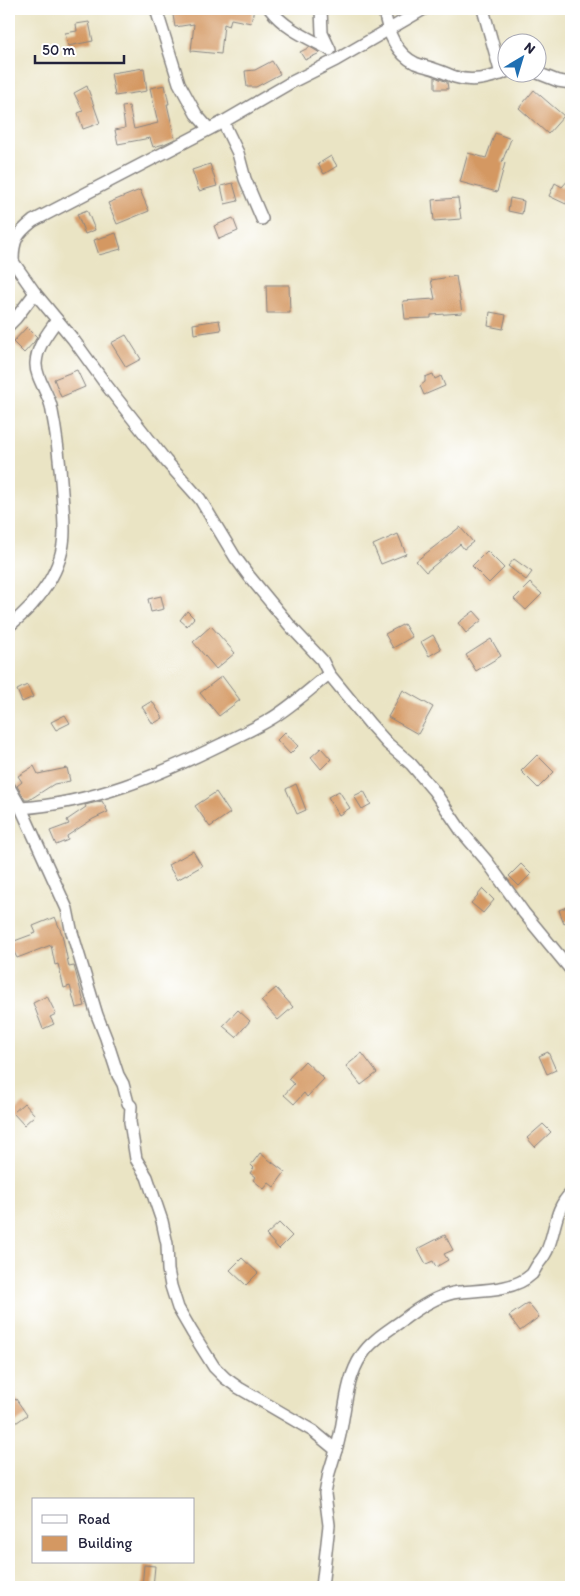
<svg xmlns="http://www.w3.org/2000/svg" width="580" height="1596" font-family="Itim,sans-serif">
<style>
.building{fill:#d49862}
.lines{fill:none;stroke-linecap:round;stroke-linejoin:round}
.minor-casing{stroke:#868380;stroke-width:14}
.minor{stroke:#fff;stroke-width:11}
</style>
<rect width="100%" height="100%" fill="#fff"/>
<filter id="ink" filterUnits="userSpaceOnUse"><feTurbulence type="fractalNoise" baseFrequency=".02" numOctaves="2"/><feDisplacementMap in="SourceGraphic" scale="10" xChannelSelector="R" yChannelSelector="G"/><feConvolveMatrix kernelMatrix="1 2 1 2 8 2 1 2 1" color-interpolation-filters="sRGB"/></filter>
<filter id="wash" filterUnits="userSpaceOnUse"><feTurbulence type="fractalNoise" baseFrequency=".0096" numOctaves="4" result="noise"/><feDisplacementMap in="SourceGraphic" scale="20" xChannelSelector="R" yChannelSelector="G"/><feGaussianBlur stdDeviation="1.12" result="paint"/><feColorMatrix in="noise" values="0 0 0 0 0 0 0 0 0 0 0 0 0 0 0 0 0 1.4 0 .05"/><feComposite in="paint" operator="in"/></filter>
<g filter="url(#wash)">
<rect width="100%" height="100%" fill="#eae4c4"/>
<g id="blocks">
<!-- building -->
<g class="building">
<polygon points="172,9 254,9 251,23 231,19 229,26 224,24 221,54 191,51 194,24 175,27"/>
<polygon points="89,22 93,41 68,46 65,33 77,31 76,24"/>
<polygon points="310,47 320,53 305,60 300,52"/>
<polygon points="272,61 280,74 256,87 247,87 245,71 255,70"/>
<polygon points="144,68 147,91 115,96 111,73"/>
<polygon points="435,77 447,82 448,89 435,89"/>
<polygon points="165,85 169,104 167,104 175,139 164,144 153,147 150,138 118,144 115,130 125,128 122,107 129,106 134,129 158,123 150,88"/>
<polygon points="87,86 100,123 83,129 78,113 83,111 74,93"/>
<polygon points="534,90 564,116 548,134 519,108"/>
<polygon points="495,133 511,139 502,162 505,163 497,192 460,182 468,153 486,158"/>
<polygon points="331,156 337,166 324,174 318,164"/>
<polygon points="210,164 217,186 199,191 192,170"/>
<polygon points="571,177 571,191 566,204 549,196 555,183 562,187"/>
<polygon points="233,183 238,201 225,204 221,186"/>
<polygon points="140,190 149,211 117,224 108,203"/>
<polygon points="458,198 461,219 434,221 432,200"/>
<polygon points="510,198 524,201 522,214 508,211"/>
<polygon points="87,210 95,230 85,234 77,214"/>
<polygon points="233,218 238,231 219,239 214,226"/>
<polygon points="116,233 121,249 99,255 94,240"/>
<polygon points="456,276 462,313 431,315 431,318 405,319 403,301 435,299 431,280"/>
<polygon points="266,285 289,285 290,313 267,313"/>
<polygon points="490,312 506,315 503,329 488,326"/>
<polygon points="219,320 221,330 194,334 193,324"/>
<polygon points="27,327 37,337 34,342 24,353 13,342"/>
<polygon points="126,335 141,359 126,367 111,343"/>
<polygon points="77,370 85,387 61,397 54,379"/>
<polygon points="433,374 435,379 441,376 445,386 424,395 420,386 425,382 425,377"/>
<polygon points="460,527 473,542 464,549 460,544 426,572 416,561"/>
<polygon points="398,534 406,554 381,564 373,545"/>
<polygon points="487,551 504,568 489,583 472,566"/>
<polygon points="514,559 532,572 526,580 508,566"/>
<polygon points="530,583 542,594 526,610 514,599"/>
<polygon points="161,596 164,609 151,612 148,599"/>
<polygon points="187,611 194,618 187,626 180,620"/>
<polygon points="474,611 482,620 466,633 458,623"/>
<polygon points="404,624 412,637 393,648 385,634"/>
<polygon points="211,626 235,653 216,669 193,642"/>
<polygon points="433,635 441,649 429,656 421,642"/>
<polygon points="491,639 501,656 476,671 466,655"/>
<polygon points="222,676 240,700 219,716 200,693"/>
<polygon points="27,685 33,697 22,702 17,690"/>
<polygon points="403,690 433,707 418,734 388,717"/>
<polygon points="152,701 163,718 153,724 142,707"/>
<polygon points="65,715 70,723 56,730 51,722"/>
<polygon points="285,732 298,746 290,754 277,740"/>
<polygon points="321,748 331,759 321,769 311,757"/>
<polygon points="537,755 554,772 538,788 521,771"/>
<polygon points="34,766 38,774 67,768 70,781 54,784 29,800 25,800 17,786 22,782 18,776"/>
<polygon points="296,784 306,810 297,814 286,789"/>
<polygon points="339,791 350,808 339,815 328,797"/>
<polygon points="364,791 371,804 362,809 354,796"/>
<polygon points="216,792 230,813 210,827 195,806"/>
<polygon points="102,801 108,812 93,819 67,836 68,840 56,845 50,831 69,824 67,820 86,807 85,805"/>
<polygon points="193,851 202,866 177,880 168,865"/>
<polygon points="521,864 531,874 519,886 509,876"/>
<polygon points="483,889 494,900 483,913 471,903"/>
<polygon points="569,906 571,912 571,919 564,923 559,910"/>
<polygon points="55,917 62,934 69,967 74,966 85,1006 76,1008 70,986 64,988 58,964 55,965 51,945 17,958 14,952 9,953 9,943 36,933 33,926"/>
<polygon points="276,988 293,1007 278,1020 261,1001"/>
<polygon points="47,996 56,1014 50,1017 54,1024 43,1029 33,1003"/>
<polygon points="238,1010 250,1021 236,1037 223,1026"/>
<polygon points="548,1052 556,1070 547,1074 539,1056"/>
<polygon points="362,1053 377,1073 361,1085 346,1066"/>
<polygon points="305,1061 324,1079 307,1097 304,1093 294,1104 284,1095 294,1084 288,1079"/>
<polygon points="24,1103 35,1115 24,1125 13,1113"/>
<polygon points="543,1124 551,1132 535,1147 527,1138"/>
<polygon points="260,1153 285,1172 274,1187 269,1183 264,1189 253,1180 255,1177 250,1173 254,1168 251,1165"/>
<polygon points="279,1223 292,1236 279,1249 266,1235"/>
<polygon points="445,1235 453,1250 444,1254 448,1260 436,1267 433,1261 426,1264 418,1249"/>
<polygon points="242,1258 258,1273 246,1285 230,1270"/>
<polygon points="528,1303 539,1317 520,1331 509,1316"/>
<polygon points="16,1399 27,1415 13,1425 9,1419 9,1404"/>
<polygon points="144,1565 155,1566 153,1587 142,1587"/>
</g>
</g>
</g>
<g filter="url(#ink)">
<use href="#blocks" fill-opacity="0" stroke="#868380" stroke-width="1"/>
<g class="lines">
<defs>
<g id="minor">
<polyline points="156,9 179,83 196,114 209,129"/>
<path d="M270 9C284 28 308 38 329 49"/>
<polyline points="321,9 322,33 330,50"/>
<path d="M384 9C387 30 395 53 415 63 422 66 430 67 437 70 444 72 449 75 455 77 473 83 491 78 508 71"/>
<polyline points="483,9 501,74"/>
<polyline points="535,72 558,81 571,83"/>
<polyline points="223,122 238,153 245,179 262,219"/>
<polyline points="9,256 35,293 73,339 107,386 166,461 200,499 235,557 249,576 291,627 322,660 329,674 370,724 388,744 411,764 434,791 462,832 486,860 524,913 571,970"/>
<path d="M13 261C13 239 17 234 33 221L223 122 290 83 336 60 424 9"/>
<polyline points="9,325 16,318 35,293"/>
<path d="M9 626C38 603 64 570 64 531 64 518 63 505 62 493 60 463 57 435 51 406 48 393 35 376 36 363 37 346 48 333 57 320"/>
<polyline points="9,787 21,808 67,909 71,929 97,1015 106,1038 118,1075 123,1084 128,1103 131,1106 130,1122 136,1159 147,1177 162,1221 167,1244 168,1270 171,1286 178,1308 192,1332 214,1367 225,1378 239,1388 313,1431 336,1450 329,1473 325,1494 329,1525 322,1587"/>
<path d="M21 808C93 803 157 776 222 744 237 736 254 729 269 720 290 708 310 689 329 674"/>
<path d="M336 1450C346 1420 343 1383 362 1355 372 1339 393 1328 408 1316 423 1305 441 1294 459 1292 482 1290 514 1291 532 1274 534 1271 536 1267 538 1264 542 1259 546 1254 548 1248 556 1228 555 1208 571 1193"/>
</g>
</defs>
<!-- minor casing -->
<use href="#minor" class="minor-casing"/>
<!-- minor -->
<use href="#minor" class="minor"/>
</g>
</g>
<!-- margin -->
<rect width="580" height="1596" fill="none" stroke="#fff" stroke-width="30"/>
<!-- legend -->
<rect x="32" y="1498" width="162" height="65" fill="#ffffff" stroke="#a7a7b1"/>
<rect x="42" y="1515" width="25" height="8" fill="#ffffff" stroke="#a7a7b1"/>
<text x="78" y="1524" font-size="15" fill="#22223b">Road</text>
<rect x="42" y="1536" width="25" height="15" fill="#d49862" stroke="#a7a7b1"/>
<text x="78" y="1548" font-size="15" fill="#22223b">Building</text>
<!-- north arrow -->
<g transform="translate(522 58) rotate(38)"><circle r="24" fill="#ffffff" stroke="#a7a7b1"/>
<path d="M0-4L9 19L0 12L-9 19Z" fill="#1f6fb2"/>
<text y="-8" font-size="14" font-weight="bold" text-anchor="middle" fill="#22223b">N</text>
</g>
<!-- scale -->
<path d="M35 55v8h89v-8" fill="none" stroke="#22223b" stroke-width="2.5"/>
<text x="42" y="55" font-size="15" fill="#22223b" stroke="#ffffff" stroke-width="4" paint-order="stroke">50 m</text>
</svg>
